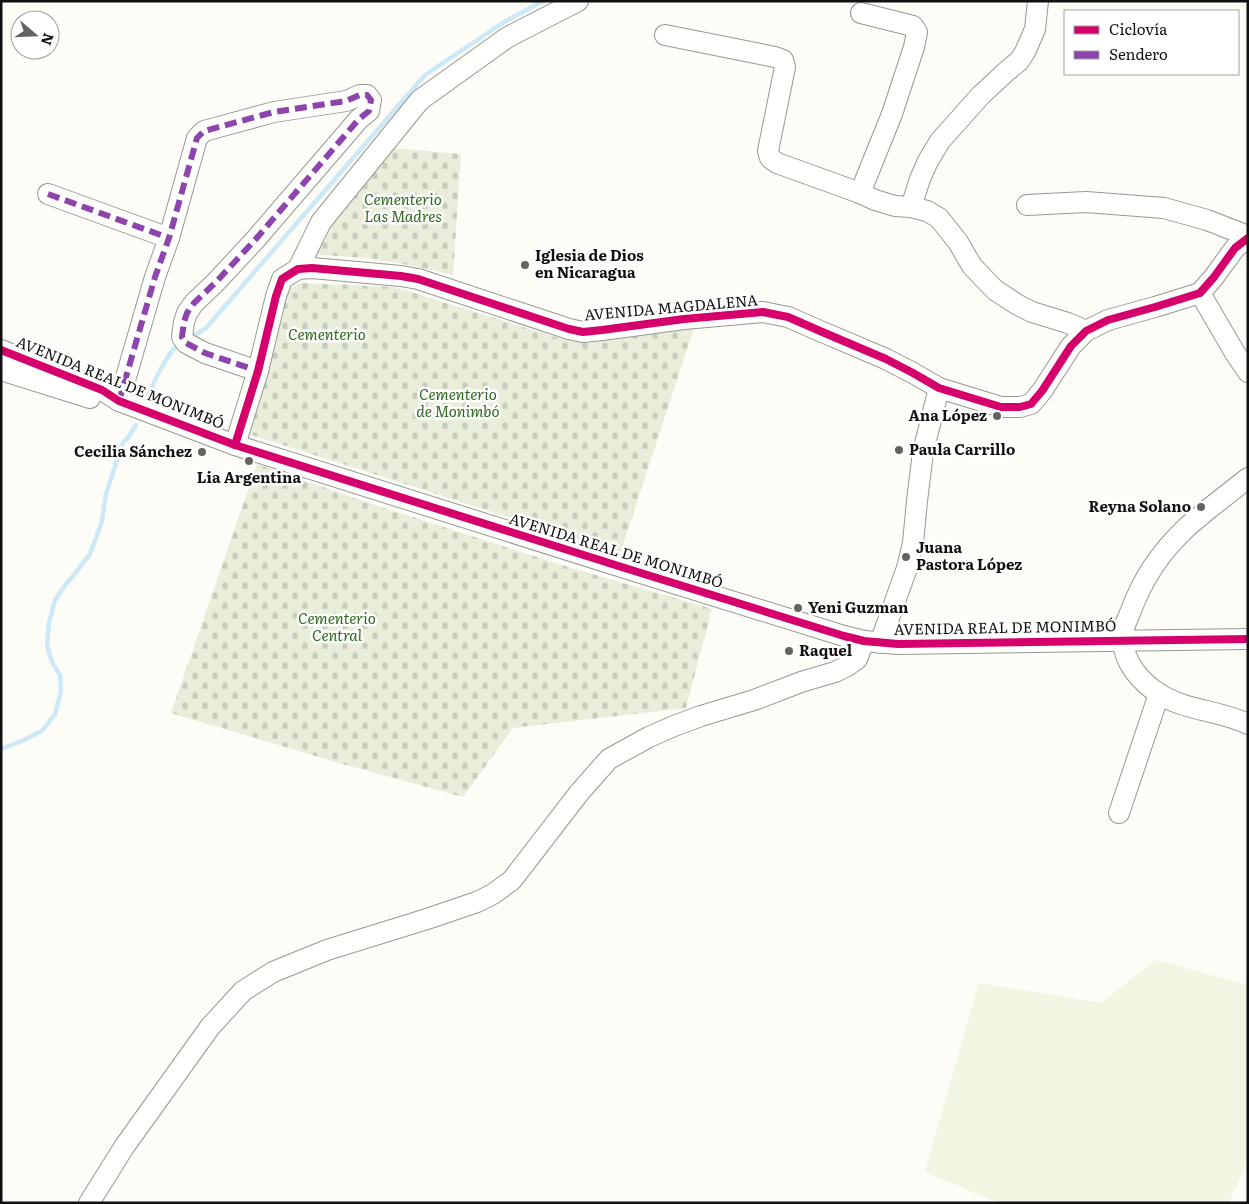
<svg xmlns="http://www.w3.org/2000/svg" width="1249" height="1204" font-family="Literata,serif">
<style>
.cemetery{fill:url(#cemetery-stones)}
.pitch{fill:#f0f6e1}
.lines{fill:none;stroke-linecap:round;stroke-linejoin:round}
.stream{stroke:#cde8f7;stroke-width:4.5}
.minor-casing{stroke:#979795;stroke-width:22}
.minor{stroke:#fffffe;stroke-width:20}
.quiet{stroke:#8e44ad;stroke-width:6;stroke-dasharray:12 6;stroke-linecap:butt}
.cycleway-casing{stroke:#fff;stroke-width:11}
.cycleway{stroke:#d6006c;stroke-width:8}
.poi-dot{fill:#646362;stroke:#fff;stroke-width:2}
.labels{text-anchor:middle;stroke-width:5;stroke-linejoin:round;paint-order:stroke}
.park-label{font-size:15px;font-style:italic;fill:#2f6b1f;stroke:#fff}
.poi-label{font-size:15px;font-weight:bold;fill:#111;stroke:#fff;text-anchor:start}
.street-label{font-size:15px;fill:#111;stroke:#fff}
</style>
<defs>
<pattern id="cemetery-stones" width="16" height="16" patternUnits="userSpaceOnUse" patternTransform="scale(1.25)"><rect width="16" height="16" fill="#e9eedb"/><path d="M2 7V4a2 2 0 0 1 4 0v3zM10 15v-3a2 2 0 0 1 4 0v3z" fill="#c7cbbb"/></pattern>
</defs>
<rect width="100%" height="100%" fill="#fdfcf7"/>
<!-- cemetery -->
<g class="cemetery">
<path d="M380 147 461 154 453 275C404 263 360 255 308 255Z"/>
<polygon points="300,283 395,287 565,340 601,341 694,328 620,554 521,521 245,433 288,290"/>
<polygon points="257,464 372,504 562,565 712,609 686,708 513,728 463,797 339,763 171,713"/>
</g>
<!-- pitch -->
<polygon class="pitch" points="1156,960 1248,985 1248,1159 1229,1203 999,1203 925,1172 979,983 1101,1003"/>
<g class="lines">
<!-- stream -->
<g class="stream">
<polyline points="190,338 206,328 425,75 504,22 543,1"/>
<path d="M146 400C155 380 164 359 178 344"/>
<polyline points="1,749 22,741 43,730 55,714 61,691 60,675 52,662 47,645 49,623 55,600 66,584 73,576 90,554 102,521 106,494 120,451 124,441 128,438 136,425"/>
</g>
<defs>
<g id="minor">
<polyline points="665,35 775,57 783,60 785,67 768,151 770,158 777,163 860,193 875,200 895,206 911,207 927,211 939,218 958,242 972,266 995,290 1018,305 1032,312 1068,323 1086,331"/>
<polyline points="860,193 892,114 914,47 917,32 913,26 861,13"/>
<polyline points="48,194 169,238"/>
<polyline points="1027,205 1086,202 1164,208 1207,220 1248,236"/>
<polyline points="911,207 920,179 928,161 940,141 981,95 1007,71 1019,61 1025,52 1035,29 1038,1"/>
<polyline points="298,269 321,222 420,100 508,37 578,1"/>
<polyline points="1200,293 1235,353 1248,372"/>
<polyline points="1,350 102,390 119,401 235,445 628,569 844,636 864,641 898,644 1248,639"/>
<polyline points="1,370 90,398"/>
<polyline points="119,401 155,277 169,238 197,138 204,131 274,112 346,101 360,95 367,95 371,100 369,111 359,119 255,240 216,282 194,303 187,313 184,322 182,337 186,343 205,353 258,371"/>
<polyline points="235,445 258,371 276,296 282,279 298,269 312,268 401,276 418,279 569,329 583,332 602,330 684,319 763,312 788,317 820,331 886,359 913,373 939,388 1001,407 1020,407 1031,404 1042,391 1071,346 1086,331 1108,320 1155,307 1200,293 1214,277 1235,248 1248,238"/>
<path d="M1248 478C1234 489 1220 500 1206 511 1200 517 1192 522 1186 528 1159 554 1143 578 1130 613 1126 622 1121 632 1123 642 1125 664 1141 682 1158 693 1185 711 1219 710 1248 724"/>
<polyline points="880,643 907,568 913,543 917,501 923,452 939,388"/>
<polyline points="1119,813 1159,694"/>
<polyline points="89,1203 124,1147 210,1027 243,991 273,972 327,950 427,919 477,902 493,894 512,880 579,793 609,759 649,737 674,726 701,716 754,700 801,682 835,672 847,666 857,659 864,641"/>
</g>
</defs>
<!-- minor casing -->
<use href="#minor" class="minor-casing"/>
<!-- minor -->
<use href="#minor" class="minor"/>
<!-- quiet -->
<g class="quiet">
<polyline points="48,194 169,238"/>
<polyline points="119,401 155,277 169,238 197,138 204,131 274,112 346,101 360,95 367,95 371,100 369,111 359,119 255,240 216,282 194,303 187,313 184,322 182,337 186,343 205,353 258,371"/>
</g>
<defs>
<g id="cycleway">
<polyline points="1,350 102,390 119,401 235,445 628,569 844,636 864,641 898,644 1248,639"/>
<polyline points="235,445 258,371 276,296 282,279 298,269 312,268 401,276 418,279 569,329 583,332 602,330 684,319 763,312 788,317 820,331 886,359 913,373 939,388 1001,407 1020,407 1031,404 1042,391 1071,346 1086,331 1108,320 1155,307 1200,293 1214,277 1235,248 1248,238"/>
</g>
</defs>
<!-- cycleway casing -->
<use href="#cycleway" class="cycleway-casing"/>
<!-- cycleway -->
<use href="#cycleway" class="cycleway"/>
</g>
<!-- markers -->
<g class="poi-dot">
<circle cx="525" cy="265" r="5"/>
<circle cx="997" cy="416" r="5"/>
<circle cx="899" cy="450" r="5"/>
<circle cx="202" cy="452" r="5"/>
<circle cx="249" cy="461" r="5"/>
<circle cx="1201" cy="507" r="5"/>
<circle cx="906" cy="557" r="5"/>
<circle cx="798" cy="608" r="5"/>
<circle cx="789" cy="651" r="5"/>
</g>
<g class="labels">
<!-- park labels -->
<g class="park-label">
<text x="403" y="205">Cementerio<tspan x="403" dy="17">Las Madres</tspan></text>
<text x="327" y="340">Cementerio</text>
<text x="458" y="400">Cementerio<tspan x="458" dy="17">de Monimbó</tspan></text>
<text x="337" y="624">Cementerio<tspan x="337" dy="17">Central</tspan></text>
</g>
<!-- poi labels -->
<g class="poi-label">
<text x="535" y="261">Iglesia de Dios<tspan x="535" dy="17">en Nicaragua</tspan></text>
<text x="987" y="421" text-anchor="end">Ana López</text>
<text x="909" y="455">Paula Carrillo</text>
<text x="192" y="457" text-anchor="end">Cecilia Sánchez</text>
<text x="249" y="483" text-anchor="middle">Lia Argentina</text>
<text x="1191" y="512" text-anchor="end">Reyna Solano</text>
<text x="916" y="553">Juana<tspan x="916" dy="17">Pastora López</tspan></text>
<text x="808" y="613">Yeni Guzman</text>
<text x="799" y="656">Raquel</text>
</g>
<!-- street labels -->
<g class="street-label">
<text transform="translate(671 308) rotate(-5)" y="5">AVENIDA MAGDALENA</text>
<text transform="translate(120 383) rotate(22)" y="5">AVENIDA REAL DE MONIMBÓ</text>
<text transform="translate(616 551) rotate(17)" y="5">AVENIDA REAL DE MONIMBÓ</text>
<text transform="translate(1005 628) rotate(-1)" y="5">AVENIDA REAL DE MONIMBÓ</text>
</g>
</g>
<!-- border -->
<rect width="1249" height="1204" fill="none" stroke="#111111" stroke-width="5"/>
<!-- legend -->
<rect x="1064" y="10" width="175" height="65" fill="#ffffff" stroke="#a0a0a0"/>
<rect x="1074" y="26" width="25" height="8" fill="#d6006c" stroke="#a0a0a0"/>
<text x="1109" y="35" font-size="15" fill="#111111">Ciclovía</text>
<rect x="1074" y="51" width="25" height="8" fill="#8e44ad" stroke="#a0a0a0"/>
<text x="1109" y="60" font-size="15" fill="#111111">Sendero</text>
<!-- north arrow -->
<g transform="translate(35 35) rotate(109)"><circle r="24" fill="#ffffff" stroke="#a0a0a0"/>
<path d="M0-4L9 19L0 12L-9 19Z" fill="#646362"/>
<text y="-8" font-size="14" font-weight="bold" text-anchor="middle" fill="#111111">N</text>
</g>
</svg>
